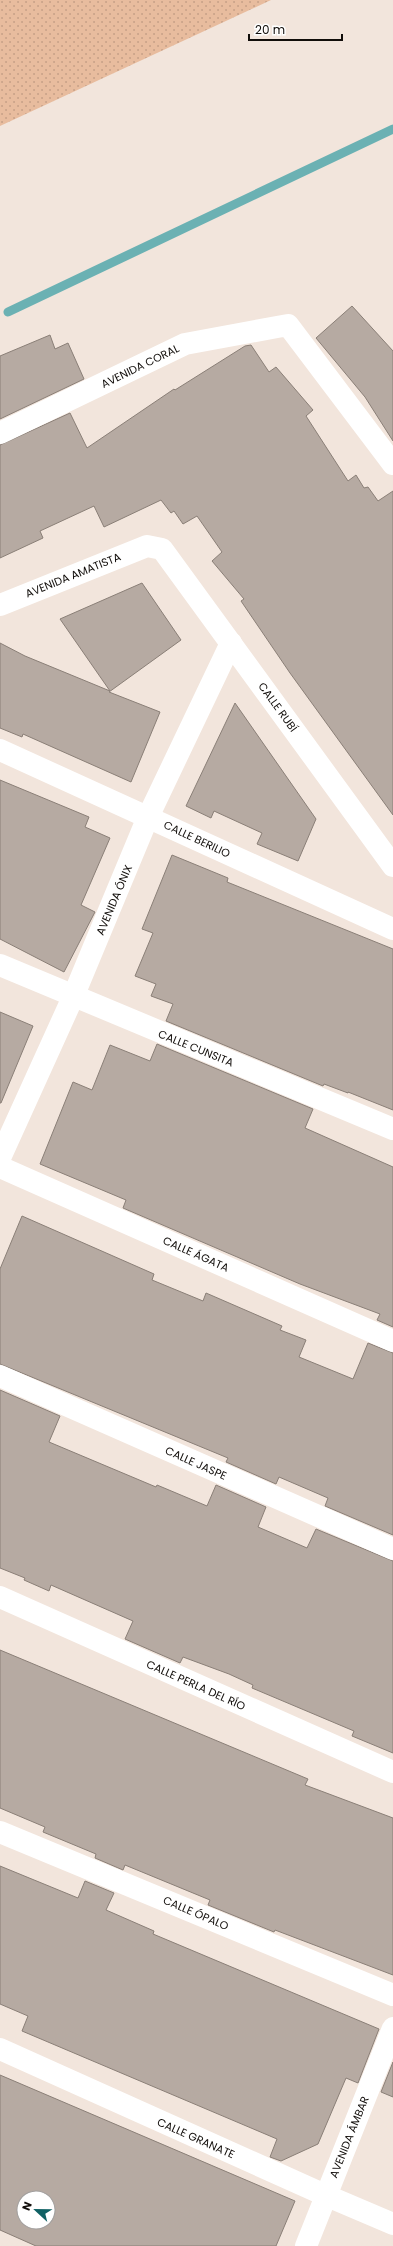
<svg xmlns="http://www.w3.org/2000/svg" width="393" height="2246" font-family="Poppins,sans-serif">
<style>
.park{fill:url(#park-dots)}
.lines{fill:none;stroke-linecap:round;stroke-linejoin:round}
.stream{stroke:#6bb1b3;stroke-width:9}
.building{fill:#b6aaa2;stroke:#8a7f77;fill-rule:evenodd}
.street{stroke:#fff;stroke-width:22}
.labels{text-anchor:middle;stroke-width:3;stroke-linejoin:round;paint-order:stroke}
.street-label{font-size:11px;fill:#110d0a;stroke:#fff}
</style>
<defs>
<pattern id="park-dots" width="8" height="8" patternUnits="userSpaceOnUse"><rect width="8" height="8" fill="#e8bc9e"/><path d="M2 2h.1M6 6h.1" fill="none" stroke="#c6a087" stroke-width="1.8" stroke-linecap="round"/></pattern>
</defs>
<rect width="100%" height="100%" fill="#f2e5dc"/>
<!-- park -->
<polygon class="park" points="0,0 271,0 0,126"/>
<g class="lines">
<!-- stream -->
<polyline class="stream" points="8,312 393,129"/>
</g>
<!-- building -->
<g class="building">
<polygon points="352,306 393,351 393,441 365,397 316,338"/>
<polygon points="50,335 55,349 68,343 84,379 0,419 0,356"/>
<polygon points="251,345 269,372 276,367 313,410 306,416 348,481 356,475 364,488 368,487 378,501 393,491 393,815 290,673 241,601 244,599 212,561 222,552 197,516 183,524 174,511 171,513 161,500 104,527 94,506 40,531 43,538 0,558 0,445 70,413 87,448 174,389 175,390 245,346"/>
<polygon points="142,583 181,640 109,692 160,712 131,782 23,734 22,737 0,728 0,643 25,656 110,691 60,619"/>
<polygon points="235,703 316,819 298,861 257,844 262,833 214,811 211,818 186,806"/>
<polygon points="0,780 89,817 85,827 110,838 81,905 95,912 64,972 0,939"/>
<polygon points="172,855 228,878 227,882 393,949 393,1110 348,1092 348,1093 324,1084 323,1086 166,1021 173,1004 151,996 156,984 135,976 153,933 142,929"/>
<polygon points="0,1012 33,1026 1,1103 0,1103"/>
<polygon points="157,1044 313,1109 305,1128 393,1167 393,1327 377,1320 380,1314 300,1284 123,1208 126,1200 40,1164 73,1082 92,1090 110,1045 150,1061"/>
<polygon points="22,1216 154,1274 152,1280 203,1301 206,1293 282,1326 280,1330 306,1340 299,1357 353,1379 368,1343 393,1353 393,1535 325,1506 328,1498 279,1477 276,1484 226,1462 228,1458 0,1364 0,1269"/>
<polygon points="0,1390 60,1416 49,1442 156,1487 157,1485 207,1506 216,1485 266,1507 258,1527 307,1548 316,1529 393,1561 393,1753 352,1736 354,1731 252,1688 253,1685 229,1674 183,1657 180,1663 125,1639 133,1621 51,1585 49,1591 24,1580 25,1578 0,1568"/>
<polygon points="0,1650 308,1779 305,1785 393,1818 393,1975 275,1930 274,1932 208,1905 210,1900 125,1865 123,1870 95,1858 96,1854 43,1832 45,1827 0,1808"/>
<polygon points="0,1866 78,1898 85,1881 114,1893 106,1910 154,1931 153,1934 379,2029 358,2083 346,2078 318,2144 281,2161 270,2157 277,2139 22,2031 28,2016 0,2004"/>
<polygon points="393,2062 393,2097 381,2092"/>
<path d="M0 2075 295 2201 276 2246H36L0 2230ZM24 2198H48V2222H24Z"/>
</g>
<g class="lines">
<!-- street -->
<g class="street">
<polyline points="0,433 185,344 288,325 393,464"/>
<polyline points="0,605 147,546 162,549 393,866"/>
<polyline points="0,750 393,929"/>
<polyline points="0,965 393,1129"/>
<polyline points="0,1158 73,997 148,817 231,643"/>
<polyline points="0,1167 393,1341"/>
<polyline points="0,1376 393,1549"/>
<polyline points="0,1597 393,1772"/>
<polyline points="0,1832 393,1995"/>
<polyline points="0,2049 325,2195 393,2224"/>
<polyline points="306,2246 393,2028"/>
</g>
</g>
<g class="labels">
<!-- street labels -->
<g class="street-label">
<text transform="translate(140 366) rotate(-26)" y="4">AVENIDA CORAL</text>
<text transform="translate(73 575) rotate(-22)" y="4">AVENIDA AMATISTA</text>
<text transform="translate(278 707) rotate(54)" y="4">CALLE RUBÍ</text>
<text transform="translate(197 839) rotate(25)" y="4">CALLE BERILIO</text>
<text transform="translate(114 900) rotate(-67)" y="4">AVENIDA ÓNIX</text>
<text transform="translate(196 1048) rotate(22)" y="4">CALLE CUNSITA</text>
<text transform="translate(196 1254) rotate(24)" y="4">CALLE ÁGATA</text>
<text transform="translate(196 1463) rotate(24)" y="4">CALLE JASPE</text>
<text transform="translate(196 1685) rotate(24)" y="4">CALLE PERLA DEL RÍO</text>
<text transform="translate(196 1913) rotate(23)" y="4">CALLE ÓPALO</text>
<text transform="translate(349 2137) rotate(-68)" y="4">AVENIDA ÁMBAR</text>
<text transform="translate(196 2138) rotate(24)" y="4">CALLE GRANATE</text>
</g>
</g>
<!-- north arrow -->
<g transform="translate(36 2210) rotate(292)"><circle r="19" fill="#ffffff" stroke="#a09e9d"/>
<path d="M0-3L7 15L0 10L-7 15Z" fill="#106164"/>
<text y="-6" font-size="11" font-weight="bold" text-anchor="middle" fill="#110d0a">N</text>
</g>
<!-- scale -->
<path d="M249 34v6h93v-6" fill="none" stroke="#110d0a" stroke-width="2"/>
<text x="255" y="34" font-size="12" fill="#110d0a" stroke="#ffffff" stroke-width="3" paint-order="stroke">20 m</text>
</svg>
